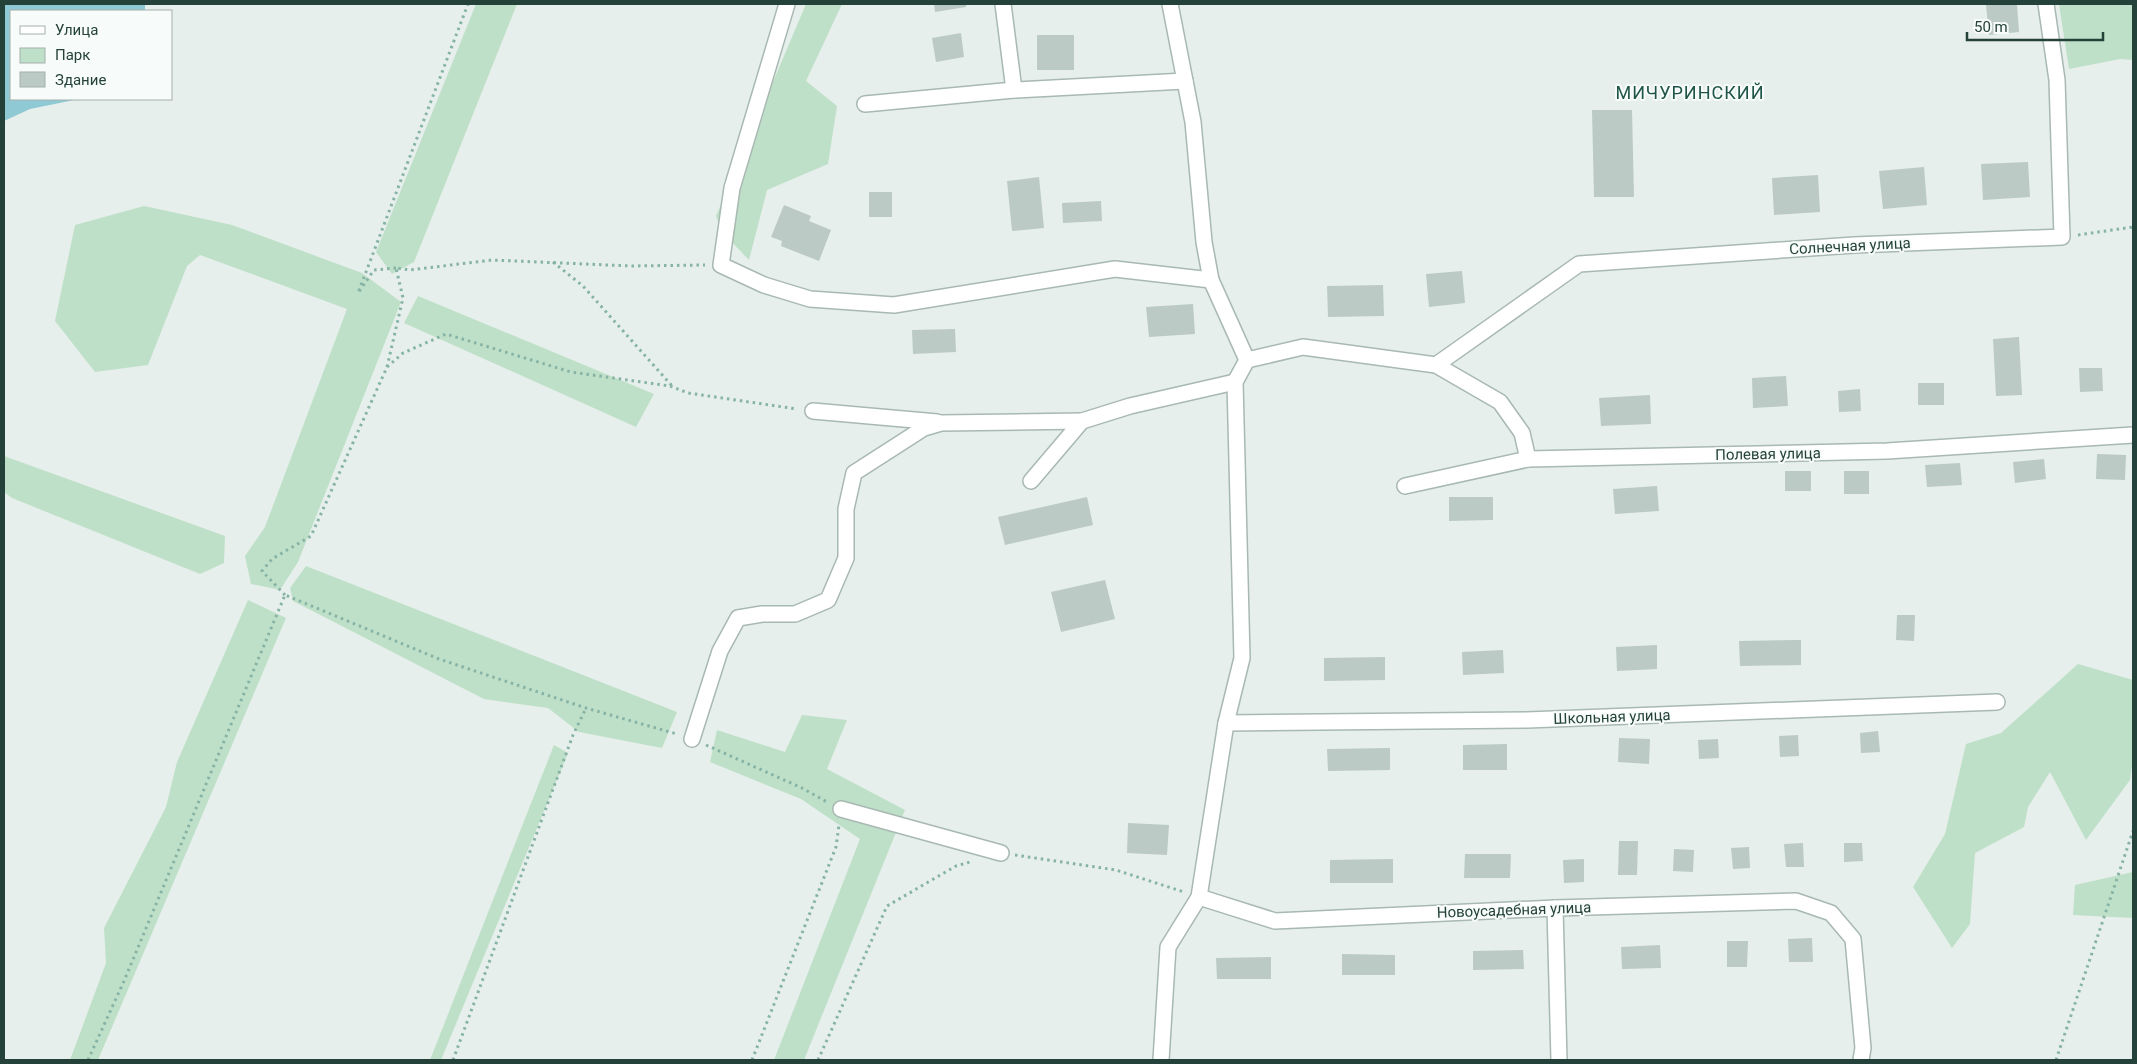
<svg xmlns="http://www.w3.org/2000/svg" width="2137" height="1064" font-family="Roboto,sans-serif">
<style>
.green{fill:#bfe0c8}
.water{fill:#8ec9d4}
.building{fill:#bbcac4}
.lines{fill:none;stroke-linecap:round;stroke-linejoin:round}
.minor-casing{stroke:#a8b8b2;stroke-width:18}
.path{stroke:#86b3a5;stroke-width:3;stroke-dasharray:2.5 4;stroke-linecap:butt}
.minor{stroke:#fff;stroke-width:15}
.labels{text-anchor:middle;stroke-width:4;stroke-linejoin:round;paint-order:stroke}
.street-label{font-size:15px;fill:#24423a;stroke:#f7fbf9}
.quarter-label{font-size:18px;letter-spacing:1px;fill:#1f5548;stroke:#f7fbf9}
</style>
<rect width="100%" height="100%" fill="#e6efeb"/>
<!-- green -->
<g class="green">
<polygon points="476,4 517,4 414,262 392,274 376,252"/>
<polygon points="806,4 842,4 806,81 837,106 828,164 767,190 749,260 723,233 716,216"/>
<polygon points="2059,4 2133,4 2133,60 2120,59 2069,69"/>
<polygon points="144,206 232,225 362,273 401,302 298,562 280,590 251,584 245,556 265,527 347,309 200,255 187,266 148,365 95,372 55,321 75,225"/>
<polygon points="418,296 654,394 636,427 404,323"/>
<polygon points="4,456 225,536 224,563 200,574 12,498 4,492"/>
<polygon points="306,566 677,712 662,748 579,732 548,708 484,699 293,601 290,588"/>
<polygon points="248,600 286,618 98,1060 70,1060 106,963 104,928 166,807 177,762"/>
<polygon points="2078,664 2133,680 2133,760 2130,780 2086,840 2050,772 2028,807 2024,827 1975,853 1970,924 1952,948 1913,887 1945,834 1966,744 2001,733"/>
<polygon points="802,715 847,720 827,769 905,810 804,1060 774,1060 860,839 801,799 710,762 717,730 785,752"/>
<polygon points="554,745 568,753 441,1060 430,1060"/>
<polygon points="2133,872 2133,918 2073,915 2075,885"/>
</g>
<!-- water -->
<polygon class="water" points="4,4 145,4 145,11 11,11 11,99 79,99 30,109 4,121"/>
<!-- building -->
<g class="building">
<polygon points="934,4 966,4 966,7 935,12"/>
<polygon points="2017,4 2019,32 1989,35 1986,5"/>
<polygon points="961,33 964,57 936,62 932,38"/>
<rect x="1037" y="35" width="37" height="35"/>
<polygon points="1592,110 1632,110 1634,197 1594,197"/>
<polygon points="2028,162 2030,197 1983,200 1981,164"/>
<polygon points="1924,167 1927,205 1883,209 1879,171"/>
<polygon points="1818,175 1820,212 1774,215 1772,178"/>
<polygon points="1039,177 1044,228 1012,231 1007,181"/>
<rect x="869" y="192" width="23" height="25"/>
<polygon points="1101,201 1102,221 1063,223 1062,203"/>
<polygon points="784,205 811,216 809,221 831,230 819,261 781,246 782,241 771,237"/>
<polygon points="1462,271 1465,303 1429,307 1426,274"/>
<polygon points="1383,285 1384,316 1328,317 1327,286"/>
<polygon points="1193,304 1195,334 1149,337 1146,307"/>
<polygon points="955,329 956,352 913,354 912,330"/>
<polygon points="2019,337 2022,395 1996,396 1993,339"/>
<polygon points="2079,368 2102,368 2103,391 2080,392"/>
<polygon points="1786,376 1788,406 1753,408 1752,378"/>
<rect x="1918" y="383" width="26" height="22"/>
<polygon points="1860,389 1861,411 1839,412 1838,391"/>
<polygon points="1650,395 1651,424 1601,426 1599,398"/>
<polygon points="2097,454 2126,455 2125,480 2096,479"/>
<polygon points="2044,459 2046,479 2015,483 2013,462"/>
<polygon points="1960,463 1962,485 1927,487 1925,465"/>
<rect x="1785" y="471" width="26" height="20"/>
<rect x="1844" y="471" width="25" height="23"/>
<polygon points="1657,486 1659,511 1615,514 1613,489"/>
<polygon points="1087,497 1093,525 1005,545 998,517"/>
<polygon points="1449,497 1493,497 1493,520 1449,521"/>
<polygon points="1105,580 1115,619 1061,632 1051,592"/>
<polygon points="1897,615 1915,615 1914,641 1896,640"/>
<polygon points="1801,640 1801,665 1740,666 1739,641"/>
<polygon points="1657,645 1657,669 1617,671 1616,647"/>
<polygon points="1503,650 1504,673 1463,675 1462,652"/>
<polygon points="1385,657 1385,680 1324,681 1324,658"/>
<polygon points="1878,731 1880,752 1861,753 1860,733"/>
<polygon points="1798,735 1799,756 1780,757 1779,736"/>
<polygon points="1619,738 1650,739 1649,764 1618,762"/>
<polygon points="1718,739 1719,758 1699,759 1698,740"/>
<polygon points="1507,744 1507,770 1463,770 1463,745"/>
<polygon points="1390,748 1390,770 1328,771 1327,749"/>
<polygon points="1128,823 1169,825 1167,855 1127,853"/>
<polygon points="1619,841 1638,841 1637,875 1618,875"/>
<polygon points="1803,843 1804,867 1786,867 1784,844"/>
<polygon points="1844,843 1862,843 1863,861 1844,862"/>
<polygon points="1749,847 1750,868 1733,869 1731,848"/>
<polygon points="1674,849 1694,850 1693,872 1673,871"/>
<polygon points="1465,854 1511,854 1510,878 1464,878"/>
<polygon points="1393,859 1393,883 1330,883 1330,860"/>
<polygon points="1584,859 1584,882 1564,883 1563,860"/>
<polygon points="1812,938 1813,962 1789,962 1788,939"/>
<polygon points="1727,941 1748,941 1747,967 1727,967"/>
<polygon points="1660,945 1661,968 1622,969 1621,947"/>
<polygon points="1523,950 1524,969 1473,970 1473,951"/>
<polygon points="1342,954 1395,955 1395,975 1342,975"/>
<polygon points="1271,957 1271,979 1217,979 1216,958"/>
</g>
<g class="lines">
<defs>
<g id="minor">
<polyline points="787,4 732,188 721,265 764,285 810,299 894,305 1115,269 1211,280"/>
<polyline points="1003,4 1014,90"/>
<polyline points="1170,4 1193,122 1204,242 1211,280 1247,360"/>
<polyline points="865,104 1014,90 1185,81"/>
<polyline points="1247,360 1303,347 1436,365 1500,402 1522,433 1528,459"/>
<polyline points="1436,365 1579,264 1854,245 2062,237 2057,80 2046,4"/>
<polyline points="813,411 937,422"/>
<polyline points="1031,481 1082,421 1130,406 1235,382"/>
<polyline points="1405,486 1528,459 1887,451 2133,435"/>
<polyline points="1226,723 1527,720 1997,702"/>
<polyline points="692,739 720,651 738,618 762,614 795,614 828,600 846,558 846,509 854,473 924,428 941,423 1082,421"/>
<polyline points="841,809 1001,853"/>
<polyline points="1199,897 1275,921 1555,908 1796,901 1831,913 1853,939 1863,1048 1861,1060"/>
<polyline points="1555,908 1559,1060"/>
<polyline points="1161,1060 1168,947 1199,897 1226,723 1242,658 1235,382 1247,360"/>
</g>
</defs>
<!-- minor casing -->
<use href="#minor" class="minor-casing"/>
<!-- path -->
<g class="path">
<polyline points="2078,235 2133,227"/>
<polyline points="553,262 583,286 673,387"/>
<polyline points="396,268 374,270 358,293 468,4"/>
<polyline points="387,367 403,298 396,268 410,270 492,260 631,266 705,265"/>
<polyline points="285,595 262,571 272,559 311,536 387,367 403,353 446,334 571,372 670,386 688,393 797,409"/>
<polyline points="706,745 802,788 827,802"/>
<polyline points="1015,855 1116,870 1184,892"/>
<polyline points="88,1060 124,981 285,595 439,659 586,708 677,734"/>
<polyline points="453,1060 573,735 586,708"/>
<polyline points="752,1060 836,847 839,825"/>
<polyline points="818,1060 887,906 956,866 970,862"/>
<polyline points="2056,1060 2133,831"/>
</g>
<!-- minor -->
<use href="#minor" class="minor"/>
</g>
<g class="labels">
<!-- street labels -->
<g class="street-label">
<text transform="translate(1850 246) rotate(-3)" y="5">Солнечная улица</text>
<text transform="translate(1768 454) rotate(-1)" y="5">Полевая улица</text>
<text transform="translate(1612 717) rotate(-2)" y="5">Школьная улица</text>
<text transform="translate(1514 910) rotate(-2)" y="5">Новоусадебная улица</text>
</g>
<!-- quarter labels -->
<g class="quarter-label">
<text x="1690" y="99">МИЧУРИНСКИЙ</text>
</g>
</g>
<!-- border -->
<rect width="2137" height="1064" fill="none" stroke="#24423a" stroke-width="10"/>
<!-- legend -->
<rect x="10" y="10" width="162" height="90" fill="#f7fbf9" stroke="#a3b1ad"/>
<rect x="20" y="26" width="25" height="8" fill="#ffffff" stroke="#a3b1ad"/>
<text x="55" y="35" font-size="15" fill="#24423a">Улица</text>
<rect x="20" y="48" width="25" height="15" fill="#bfe0c8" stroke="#a3b1ad"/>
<text x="55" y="60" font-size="15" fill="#24423a">Парк</text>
<rect x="20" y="72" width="25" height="15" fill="#bbcac4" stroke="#a3b1ad"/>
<text x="55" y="85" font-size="15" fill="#24423a">Здание</text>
<!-- scale -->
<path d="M1967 32v8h136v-8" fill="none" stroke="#24423a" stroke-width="2.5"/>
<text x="1974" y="32" font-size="15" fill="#24423a" stroke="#f7fbf9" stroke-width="4" paint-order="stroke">50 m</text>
</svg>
